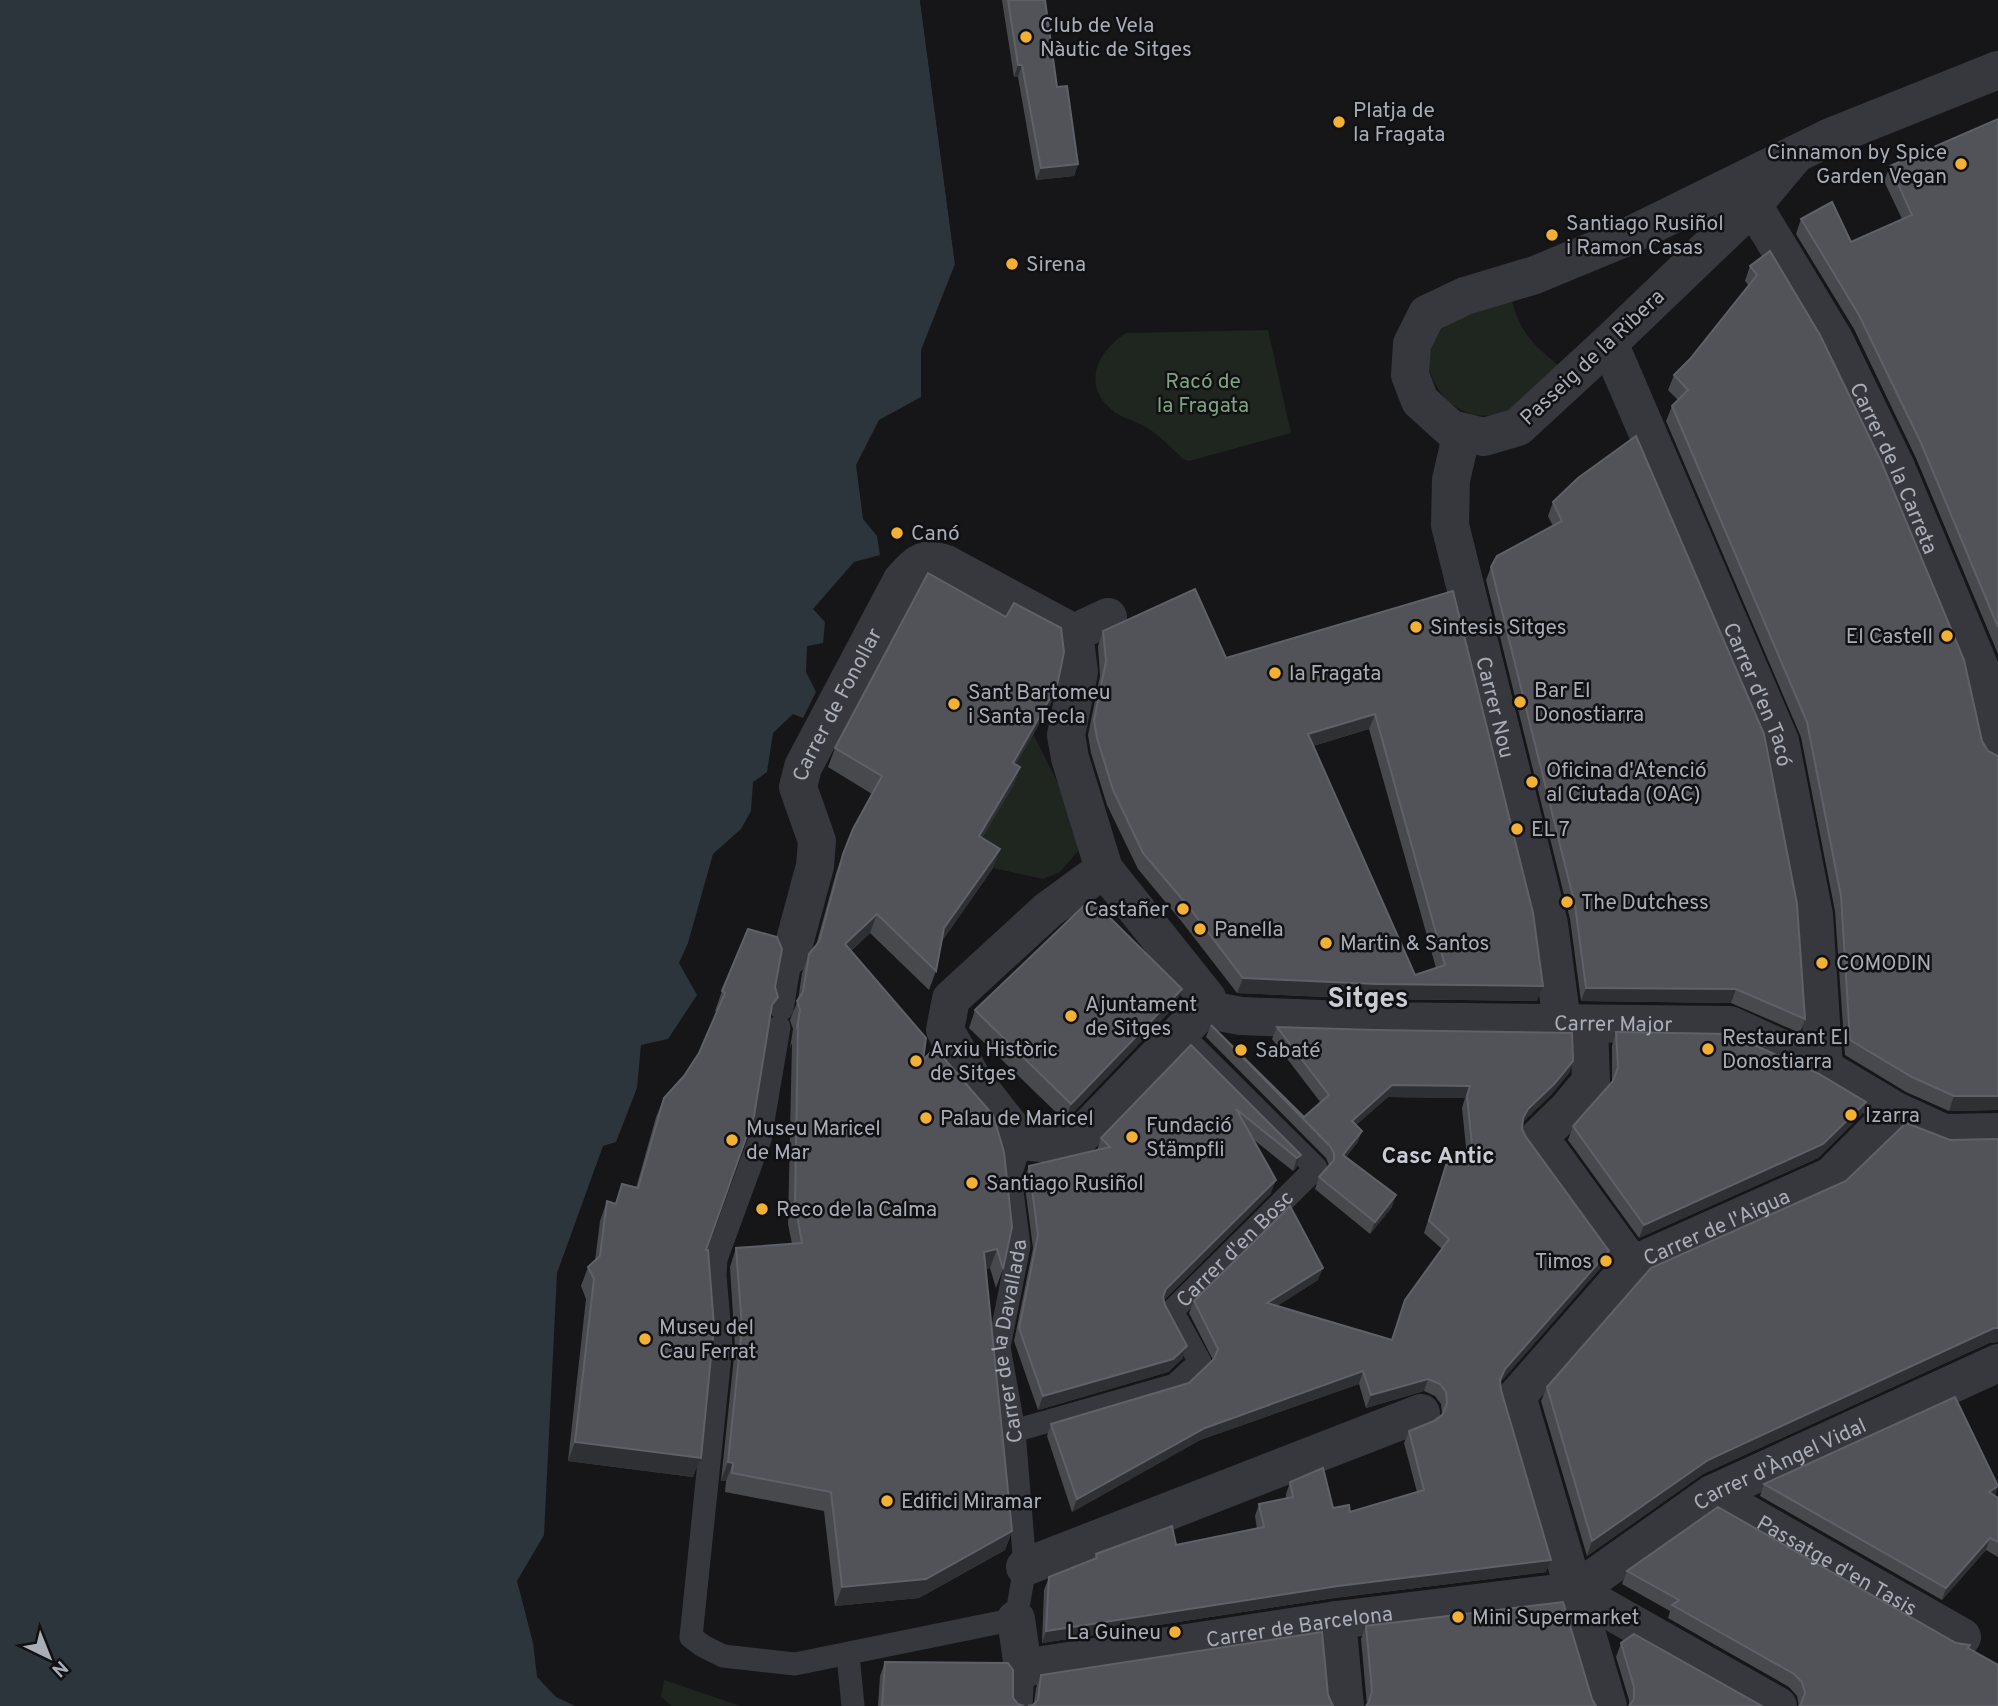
<svg xmlns="http://www.w3.org/2000/svg" width="1998" height="1706" font-family="Overpass,sans-serif">
<style>
.green{fill:#1e261f}
.water{fill:#2c353c}
.pier{fill:#161618}
.lines{fill:none;stroke-linecap:round;stroke-linejoin:round}
.lane{stroke:#37383d;stroke-width:23}
.street{stroke:#37383d;stroke-width:38}
.wall{fill:#47494d;fill-rule:evenodd}
.shaded-wall{fill:#2f3033}
.building{fill:#525359;stroke:#5f6168;stroke-width:2;fill-rule:evenodd}
.poi-dot{fill:#f2b134;stroke:#111113;stroke-width:2.5}
.labels{text-anchor:middle;stroke-width:5;stroke-linejoin:round;paint-order:stroke}
.poi-label{font-size:21px;fill:#a8adb8;stroke:#111113;text-anchor:start}
.street-label{font-size:21px;fill:#a8adb8;stroke:#111113}
.park-label{font-size:21px;fill:#7fa381;stroke:#111113}
.neighbourhood-label{font-size:23px;font-weight:bold;fill:#c9ccd4;stroke:#111113}
.district-label{font-size:28px;font-weight:bold;fill:#c9ccd4;stroke:#111113}
</style>
<rect width="100%" height="100%" fill="#161618"/>
<!-- green -->
<g class="green">
<path d="M1511 297C1519 331 1532 344 1558 365 1541 381 1523 406 1500 413 1446 432 1399 350 1449 318 1462 309 1495 302 1511 297Z"/>
<path d="M1268 330 1291 433 1189 461 1183 459C1172 448 1160 436 1146 427 1136 421 1125 419 1116 413 1081 388 1095 353 1126 333Z"/>
<polygon points="1033,734 1081,828 1079,850 1060,872 1043,879 993,868 972,855 1013,786 1006,782"/>
<polygon points="664,1680 741,1706 672,1706 661,1697"/>
</g>
<!-- water -->
<polygon class="water" points="0,0 920,0 955,264 921,350 921,397 879,420 856,465 863,519 877,536 880,555 854,562 813,609 825,622 823,643 807,646 806,672 816,692 803,718 793,714 773,733 767,772 753,782 751,811 741,829 713,854 688,943 679,963 697,995 668,1039 641,1045 637,1088 616,1142 603,1146 557,1273 544,1535 517,1581 533,1643 537,1677 556,1697 575,1706 0,1706"/>
<!-- pier -->
<polygon class="pier" points="920,0 924,0 959,263 955,264"/>
<g class="lines">
<!-- lane -->
<g class="lane">
<polyline points="782,1009 791,955"/>
<path id="s1" d="M779 1027 760 1139 716 1259 715 1275 721 1346 691 1637 703 1646 723 1656 795 1664 1016 1619 1025 1567 1014 1431 999 1347 1019 1246 1010 1176 1021 1141"/>
<path id="s2" d="M1014 1431 1175 1385 1200 1362 1172 1311 1316 1168 1180 1033"/>
<polyline points="848,1655 853,1706"/>
<polyline points="1021,1706 1023,1668"/>
</g>
<!-- street -->
<g class="street">
<polyline points="1795,155 1753,205 1609,343 1518,427 1484,437 1451,429 1420,401 1410,375 1412,344 1427,314 1465,296 1535,275 1629,236 1828,138 1998,70"/>
<path id="s3" d="M1753 205 1834 339 1896 467 1980 668 1998 750"/>
<path id="s4" d="M1609 343 1780 741 1814 915 1824 1068"/>
<path id="s5" d="M1462 432 1451 480 1450 525 1549 924 1562 1023"/>
<polyline points="1074,633 1079,672 1066,735 1070,758 1104,869 1207,998 1203,1009 1071,1146 1021,1141 972,1078 945,1030 951,999 1048,910 1104,869"/>
<path id="s6" d="M791 955 815 866 817 841 798 787 803 767 902 580C918 563 922 556 946 564L1074 633 1108 617"/>
<path id="s7" d="M1203 1009 1241 1016 1371 1021 1730 1025 1824 1068 1896 1111 1944 1133 1998 1132"/>
<polyline points="1589,1025 1591,1081 1567,1110 1539,1137 1632,1265"/>
<path id="s8" d="M1712 1494 1962 1637"/>
<polyline points="1025,1567 1421,1413"/>
<polyline points="1575,1591 1778,1706"/>
<path id="s9" d="M1016 1619 1023 1668 1337 1620 1575 1591 1712 1494 1998 1363"/>
<polyline points="1337,1620 1345,1706"/>
<path id="s10" d="M1608 1706 1517 1396 1632 1265 1831 1176 1896 1111"/>
</g>
</g>
<!-- wall -->
<g class="wall">
<polygon points="1002,0 1045,0 1057,87 1078,164 1074,176 1036,180 1018,77 1014,77"/>
<polygon points="1998,119 1998,654 1916,458 1854,329 1796,234 1801,219 1851,242 1902,219 1884,181 1890,166"/>
<polygon points="1770,251 1982,741 1988,751 1998,756 1998,1110 1949,1111 1906,1092 1845,1055 1835,911 1801,737 1666,421 1672,406 1678,400 1668,390 1674,375 1690,359 1749,286 1745,281 1750,266"/>
<polygon points="1553,502 1805,1019 1800,1033 1731,1003 1581,1001 1570,919 1486,580 1491,567 1553,526 1548,516"/>
<path d="M1453 591 1537 1001 1372 999 1237 993 1182 922 1138 869 1107 805 1091 753 1088 735 1100 676 1098 646 1103 631 1226 658ZM1369 729 1436 968 1415 975 1313 746Z"/>
<polygon points="1057,686 1050,705 1016,764 1020,767 1013,786 982,838 993,868 942,941 936,971 929,990 870,933 851,951 923,1060 935,1048 1003,1269 996,1288 990,1268 985,1269 1012,1531 1005,1550 919,1598 835,1606 824,1511 725,1492 726,1481 721,1481 735,1347 730,1267 736,1248 792,1244 788,1224 792,1043 790,1048 793,1029 790,1020 798,1000 802,973 809,954 816,945 836,873 843,854 872,794 828,767 835,748"/>
<polygon points="1182,989 1175,1006 1065,1121 969,1028 975,1010"/>
<polygon points="722,991 770,1017 706,1250 693,1477 568,1461 586,1299 581,1286 588,1267 595,1261 600,1221 607,1201 615,1204 622,1184 636,1188 656,1117 664,1098 684,1076 699,1053 717,1012 715,1011"/>
<polygon points="1211,1025 1304,1117 1321,1103 1272,1039 1277,1027 1573,1061 1569,1073 1551,1095 1523,1122 1522,1129 1526,1137 1609,1251 1604,1264 1500,1382 1501,1390 1546,1572 1334,1598 1042,1643 1044,1590 1049,1577 1094,1559 1096,1554 1176,1545 1257,1529 1255,1516 1259,1504 1286,1498 1286,1494 1290,1482 1333,1508 1350,1512 1417,1492 1404,1443 1409,1431 1434,1421 1442,1414 1441,1404 1435,1396 1424,1391 1366,1408 1359,1384 1200,1440 1072,1512 1047,1436 1051,1424 1189,1383 1213,1360 1189,1313 1194,1301 1318,1280 1277,1306 1392,1340 1405,1300 1442,1249 1424,1233 1446,1165 1467,1157 1462,1108 1465,1098 1388,1097 1356,1125 1362,1131 1357,1143 1346,1157 1392,1207 1370,1234 1315,1189 1319,1177 1329,1165 1326,1158 1206,1037"/>
<polygon points="1616,1032 1866,1102 1861,1115 1818,1158 1639,1238 1568,1140 1573,1126 1612,1082 1612,1046"/>
<polygon points="1191,1045 1301,1155 1296,1168 1293,1171 1254,1140 1271,1193 1164,1300 1165,1305 1187,1346 1182,1359 1168,1372 1038,1410 1014,1341 1033,1248 1024,1179 1029,1166 1097,1150 1101,1138"/>
<polygon points="1998,1139 1998,1342 1989,1343 1703,1474 1587,1556 1541,1401 1547,1387 1950,1140"/>
<polygon points="1764,1484 1995,1496 1998,1498 1998,1557 1986,1550 1942,1600 1760,1496"/>
<polygon points="1627,1571 1956,1643 1970,1645 1969,1649 1799,1706 1797,1696 1789,1687 1668,1618 1670,1611 1622,1584"/>
<polygon points="1366,1626 1592,1699 1367,1705 1361,1639"/>
<polygon points="1621,1643 1762,1706 1629,1706 1629,1700 1616,1657"/>
<polygon points="885,1662 1013,1698 1018,1704 1024,1706 878,1706 880,1676"/>
<polygon points="1041,1675 1328,1695 1332,1705 1033,1705 1034,1703 1036,1688"/>
</g>
<!-- shaded-wall -->
<g class="shaded-wall">
<polygon points="1018,65 1022,65 1018,77 1014,77"/>
<polygon points="1078,164 1074,176 1036,180 1041,168"/>
<polygon points="1057,686 1050,705 1006,782 1013,763"/>
<polygon points="1375,714 1369,729 1303,749 1308,734"/>
<polygon points="1020,767 1013,786 972,855 979,836"/>
<polygon points="1000,849 993,868 938,947 944,928"/>
<polygon points="877,914 870,933 838,963 845,944"/>
<polygon points="1243,978 1543,986 1537,1001 1372,999 1237,993"/>
<polygon points="1586,988 1736,989 1731,1003 1581,1001"/>
<polygon points="1182,989 1175,1006 1065,1121 1071,1104"/>
<polygon points="1573,1061 1569,1073 1551,1095 1523,1122 1518,1131 1523,1118 1528,1109"/>
<polygon points="1392,1085 1470,1086 1465,1098 1388,1097 1347,1133 1352,1121"/>
<polygon points="1954,1096 1998,1096 1998,1110 1949,1111"/>
<polygon points="1866,1102 1861,1115 1818,1158 1639,1238 1644,1225"/>
<polygon points="1362,1131 1357,1143 1338,1167 1343,1155"/>
<polygon points="1301,1155 1296,1168 1293,1171 1297,1158"/>
<polygon points="1276,1180 1271,1193 1162,1302 1166,1289"/>
<polygon points="1396,1195 1392,1207 1370,1234 1375,1222"/>
<polygon points="997,1249 990,1268 977,1271 984,1252"/>
<polygon points="1609,1251 1604,1264 1501,1382 1500,1380 1505,1369"/>
<polygon points="1323,1268 1318,1280 1262,1315 1267,1303"/>
<polygon points="1994,1328 1998,1328 1998,1342 1989,1343 1703,1474 1587,1556 1592,1541 1708,1460"/>
<polygon points="1187,1346 1182,1359 1168,1372 1038,1410 1043,1396"/>
<polygon points="1363,1371 1359,1384 1200,1440 1072,1512 1077,1499 1205,1428"/>
<polygon points="1428,1379 1424,1391 1366,1408 1371,1395"/>
<polygon points="575,1442 701,1458 693,1477 568,1461"/>
<polygon points="728,1462 733,1463 726,1481 721,1481"/>
<polygon points="1998,1487 1994,1499 1989,1492"/>
<polygon points="1012,1531 1005,1550 919,1598 835,1606 842,1587"/>
<polygon points="1990,1538 1986,1550 1942,1600 1946,1588"/>
<polygon points="1551,1560 1546,1572 1334,1598 1042,1643 1046,1631 1338,1586"/>
</g>
<!-- building -->
<g class="building">
<polygon points="1008,0 1045,0 1057,87 1067,86 1078,164 1041,168 1022,65 1018,65"/>
<polygon points="1998,119 1998,627 1921,443 1859,315 1801,219 1832,202 1851,242 1912,215 1890,166"/>
<polygon points="1770,251 1820,335 1881,461 1964,660 1982,741 1988,751 1998,756 1998,1096 1954,1096 1912,1077 1850,1040 1841,896 1807,722 1672,406 1688,390 1674,375 1690,359 1757,275 1750,266"/>
<polygon points="1636,436 1764,734 1797,904 1805,1019 1736,989 1586,988 1575,905 1491,567 1497,556 1562,521 1553,502 1578,478"/>
<polygon points="928,573 1006,617 1014,603 1061,628 1064,652 1057,686 1013,763 1020,767 979,836 1000,849 944,928 936,971 877,914 845,944 926,1038 923,1060 935,1048 993,1115 1004,1152 1012,1227 1003,1269 997,1249 984,1252 1012,1531 926,1579 842,1587 831,1492 732,1473 733,1463 728,1462 742,1328 736,1248 802,1243 795,1205 798,1024 797,1029 800,1010 797,1001 803,992 809,954 819,942 843,854 853,829 882,776 835,748"/>
<path d="M1195 589 1226 658 1453 591 1533 913 1543 986 1377 984 1243 978 1188 906 1143 853 1113 790 1097 738 1094 720 1106 661 1103 631ZM1375 714 1445 965 1415 975 1308 734Z"/>
<polygon points="1091,899 1182,989 1071,1104 975,1010"/>
<polygon points="748,929 777,937 782,949 775,987 778,997 772,1005 754,1116 706,1250 708,1250 714,1326 701,1458 575,1442 594,1279 588,1267 600,1256 607,1201 616,1204 622,1184 638,1188 664,1098 684,1076 699,1053 725,993 722,991"/>
<polygon points="1211,1025 1304,1117 1329,1095 1277,1027 1375,1030 1572,1033 1573,1061 1555,1083 1528,1109 1523,1118 1522,1129 1526,1137 1609,1251 1505,1369 1500,1380 1501,1390 1551,1560 1338,1586 1046,1631 1049,1577 1097,1558 1096,1554 1172,1526 1176,1545 1264,1527 1259,1504 1293,1497 1290,1482 1323,1468 1333,1508 1349,1505 1350,1512 1424,1490 1409,1431 1434,1421 1443,1414 1447,1403 1446,1392 1440,1384 1428,1379 1371,1395 1363,1371 1205,1428 1077,1499 1051,1424 1189,1383 1214,1359 1218,1349 1194,1301 1290,1206 1323,1268 1267,1303 1392,1340 1405,1300 1449,1239 1429,1221 1446,1165 1473,1155 1467,1096 1470,1086 1392,1085 1352,1121 1362,1131 1343,1155 1396,1195 1375,1222 1319,1177 1334,1160 1334,1153 1330,1146"/>
<polygon points="1616,1032 1730,1034 1819,1074 1866,1102 1823,1144 1644,1225 1573,1126 1613,1081 1618,1067"/>
<polygon points="1191,1045 1301,1155 1297,1158 1236,1109 1276,1180 1166,1289 1163,1297 1165,1305 1187,1346 1173,1359 1043,1396 1019,1328 1038,1235 1029,1166 1110,1147 1101,1138"/>
<polygon points="1906,1123 1950,1140 1998,1139 1998,1328 1994,1328 1708,1460 1592,1541 1547,1387 1651,1268 1846,1181"/>
<polygon points="1955,1397 1998,1486 1989,1492 1998,1498 1998,1542 1990,1538 1946,1588 1764,1484"/>
<polygon points="1718,1507 1956,1643 1970,1645 1968,1648 1998,1665 1998,1706 1799,1706 1801,1704 1805,1693 1802,1682 1794,1674 1672,1605 1679,1600 1627,1571"/>
<polygon points="1563,1602 1592,1699 1596,1706 1366,1706 1369,1702 1372,1691 1366,1626"/>
<polygon points="1322,1632 1328,1695 1333,1706 1028,1706 1033,1705 1038,1700 1041,1675"/>
<polygon points="1634,1634 1762,1706 1629,1706 1634,1699 1634,1687 1621,1643"/>
<polygon points="885,1662 1008,1663 1013,1670 1013,1698 1018,1704 1024,1706 882,1706"/>
</g>
<!-- markers -->
<g class="poi-dot">
<circle cx="1026" cy="37" r="7"/>
<circle cx="1339" cy="122" r="7"/>
<circle cx="1961" cy="164" r="7"/>
<circle cx="1552" cy="235" r="7"/>
<circle cx="1012" cy="264" r="7"/>
<circle cx="897" cy="533" r="7"/>
<circle cx="1416" cy="627" r="7"/>
<circle cx="1947" cy="636" r="7"/>
<circle cx="1275" cy="673" r="7"/>
<circle cx="1520" cy="702" r="7"/>
<circle cx="954" cy="704" r="7"/>
<circle cx="1532" cy="782" r="7"/>
<circle cx="1517" cy="829" r="7"/>
<circle cx="1567" cy="902" r="7"/>
<circle cx="1183" cy="909" r="7"/>
<circle cx="1200" cy="929" r="7"/>
<circle cx="1326" cy="943" r="7"/>
<circle cx="1822" cy="963" r="7"/>
<circle cx="1071" cy="1016" r="7"/>
<circle cx="1708" cy="1049" r="7"/>
<circle cx="1241" cy="1050" r="7"/>
<circle cx="916" cy="1061" r="7"/>
<circle cx="1851" cy="1115" r="7"/>
<circle cx="926" cy="1118" r="7"/>
<circle cx="1132" cy="1137" r="7"/>
<circle cx="732" cy="1140" r="7"/>
<circle cx="972" cy="1183" r="7"/>
<circle cx="762" cy="1209" r="7"/>
<circle cx="1606" cy="1261" r="7"/>
<circle cx="645" cy="1339" r="7"/>
<circle cx="887" cy="1501" r="7"/>
<circle cx="1458" cy="1617" r="7"/>
<circle cx="1175" cy="1632" r="7"/>
</g>
<g class="labels">
<!-- poi labels -->
<g class="poi-label">
<text x="1040" y="32">Club de Vela<tspan x="1040" dy="24">Nàutic de Sitges</tspan></text>
<text x="1353" y="117">Platja de<tspan x="1353" dy="24">la Fragata</tspan></text>
<text x="1947" y="159" text-anchor="end">Cinnamon by Spice<tspan x="1947" dy="24">Garden Vegan</tspan></text>
<text x="1566" y="230">Santiago Rusiñol<tspan x="1566" dy="24">i Ramon Casas</tspan></text>
<text x="1026" y="271">Sirena</text>
<text x="911" y="540">Canó</text>
<text x="1430" y="634">Sintesis Sitges</text>
<text x="1933" y="643" text-anchor="end">El Castell</text>
<text x="1289" y="680">la Fragata</text>
<text x="1534" y="697">Bar El<tspan x="1534" dy="24">Donostiarra</tspan></text>
<text x="968" y="699">Sant Bartomeu<tspan x="968" dy="24">i Santa Tecla</tspan></text>
<text x="1546" y="777">Oficina d'Atenció<tspan x="1546" dy="24">al Ciutada (OAC)</tspan></text>
<text x="1531" y="836">EL 7</text>
<text x="1581" y="909">The Dutchess</text>
<text x="1169" y="916" text-anchor="end">Castañer</text>
<text x="1214" y="936">Panella</text>
<text x="1340" y="950">Martin &amp; Santos</text>
<text x="1836" y="970">COMODIN</text>
<text x="1085" y="1011">Ajuntament<tspan x="1085" dy="24">de Sitges</tspan></text>
<text x="1722" y="1044">Restaurant El<tspan x="1722" dy="24">Donostiarra</tspan></text>
<text x="930" y="1056">Arxiu Històric<tspan x="930" dy="24">de Sitges</tspan></text>
<text x="1255" y="1057">Sabaté</text>
<text x="1865" y="1122">Izarra</text>
<text x="940" y="1125">Palau de Maricel</text>
<text x="1146" y="1132">Fundació<tspan x="1146" dy="24">Stämpfli</tspan></text>
<text x="746" y="1135">Museu Maricel<tspan x="746" dy="24">de Mar</tspan></text>
<text x="986" y="1190">Santiago Rusiñol</text>
<text x="776" y="1216">Reco de la Calma</text>
<text x="1592" y="1268" text-anchor="end">Timos</text>
<text x="659" y="1334">Museu del<tspan x="659" dy="24">Cau Ferrat</tspan></text>
<text x="901" y="1508">Edifici Miramar</text>
<text x="1472" y="1624">Mini Supermarket</text>
<text x="1161" y="1639" text-anchor="end">La Guineu</text>
</g>
<!-- street labels -->
<g class="street-label">
<text transform="translate(1592 357) rotate(-43)" y="7">Passeig de la Ribera</text>
<text dy="7" stroke="none"><textPath href="#s3" startOffset="299">Carrer de la Carreta</textPath></text>
<text dy="7" stroke="none"><textPath href="#s4" startOffset="382">Carrer d'en Tacó</textPath></text>
<text dy="7" stroke="none"><textPath href="#s6" startOffset="266">Carrer de Fonollar</textPath></text>
<text dy="7" stroke="none"><textPath href="#s5" startOffset="282">Carrer Nou</textPath></text>
<text dy="7" stroke="none"><textPath href="#s7" startOffset="411">Carrer Major</textPath></text>
<text dy="7" stroke="none"><textPath href="#s10" startOffset="590">Carrer de l'Aigua</textPath></text>
<text dy="7" stroke="none"><textPath href="#s2" startOffset="348">Carrer d'en Bosc</textPath></text>
<text dy="7" stroke="none"><textPath href="#s1" startOffset="1237">Carrer de la Davallada</textPath></text>
<text dy="7" stroke="none"><textPath href="#s9" startOffset="849">Carrer d'Àngel Vidal</textPath></text>
<text dy="7" stroke="none"><textPath href="#s8" startOffset="144">Passatge d'en Tasis</textPath></text>
<text dy="7" stroke="none"><textPath href="#s9" startOffset="329">Carrer de Barcelona</textPath></text>
</g>
<!-- park labels -->
<g class="park-label">
<text x="1203" y="388">Racó de<tspan x="1203" dy="24">la Fragata</tspan></text>
</g>
<!-- neighbourhood labels -->
<g class="neighbourhood-label">
<text x="1438" y="1163">Casc Antic</text>
</g>
<!-- district labels -->
<g class="district-label">
<text x="1368" y="1007">Sitges</text>
</g>
</g>
<!-- north arrow -->
<g transform="translate(49 1657) rotate(137)" stroke="#111113" stroke-width="5" paint-order="stroke">
<path d="M0-5L12 26L0 18L-12 26Z" fill="#a8adb8"/>
<text y="-10" font-size="19" font-weight="bold" text-anchor="middle" fill="#a8adb8">N</text>
</g>
</svg>
